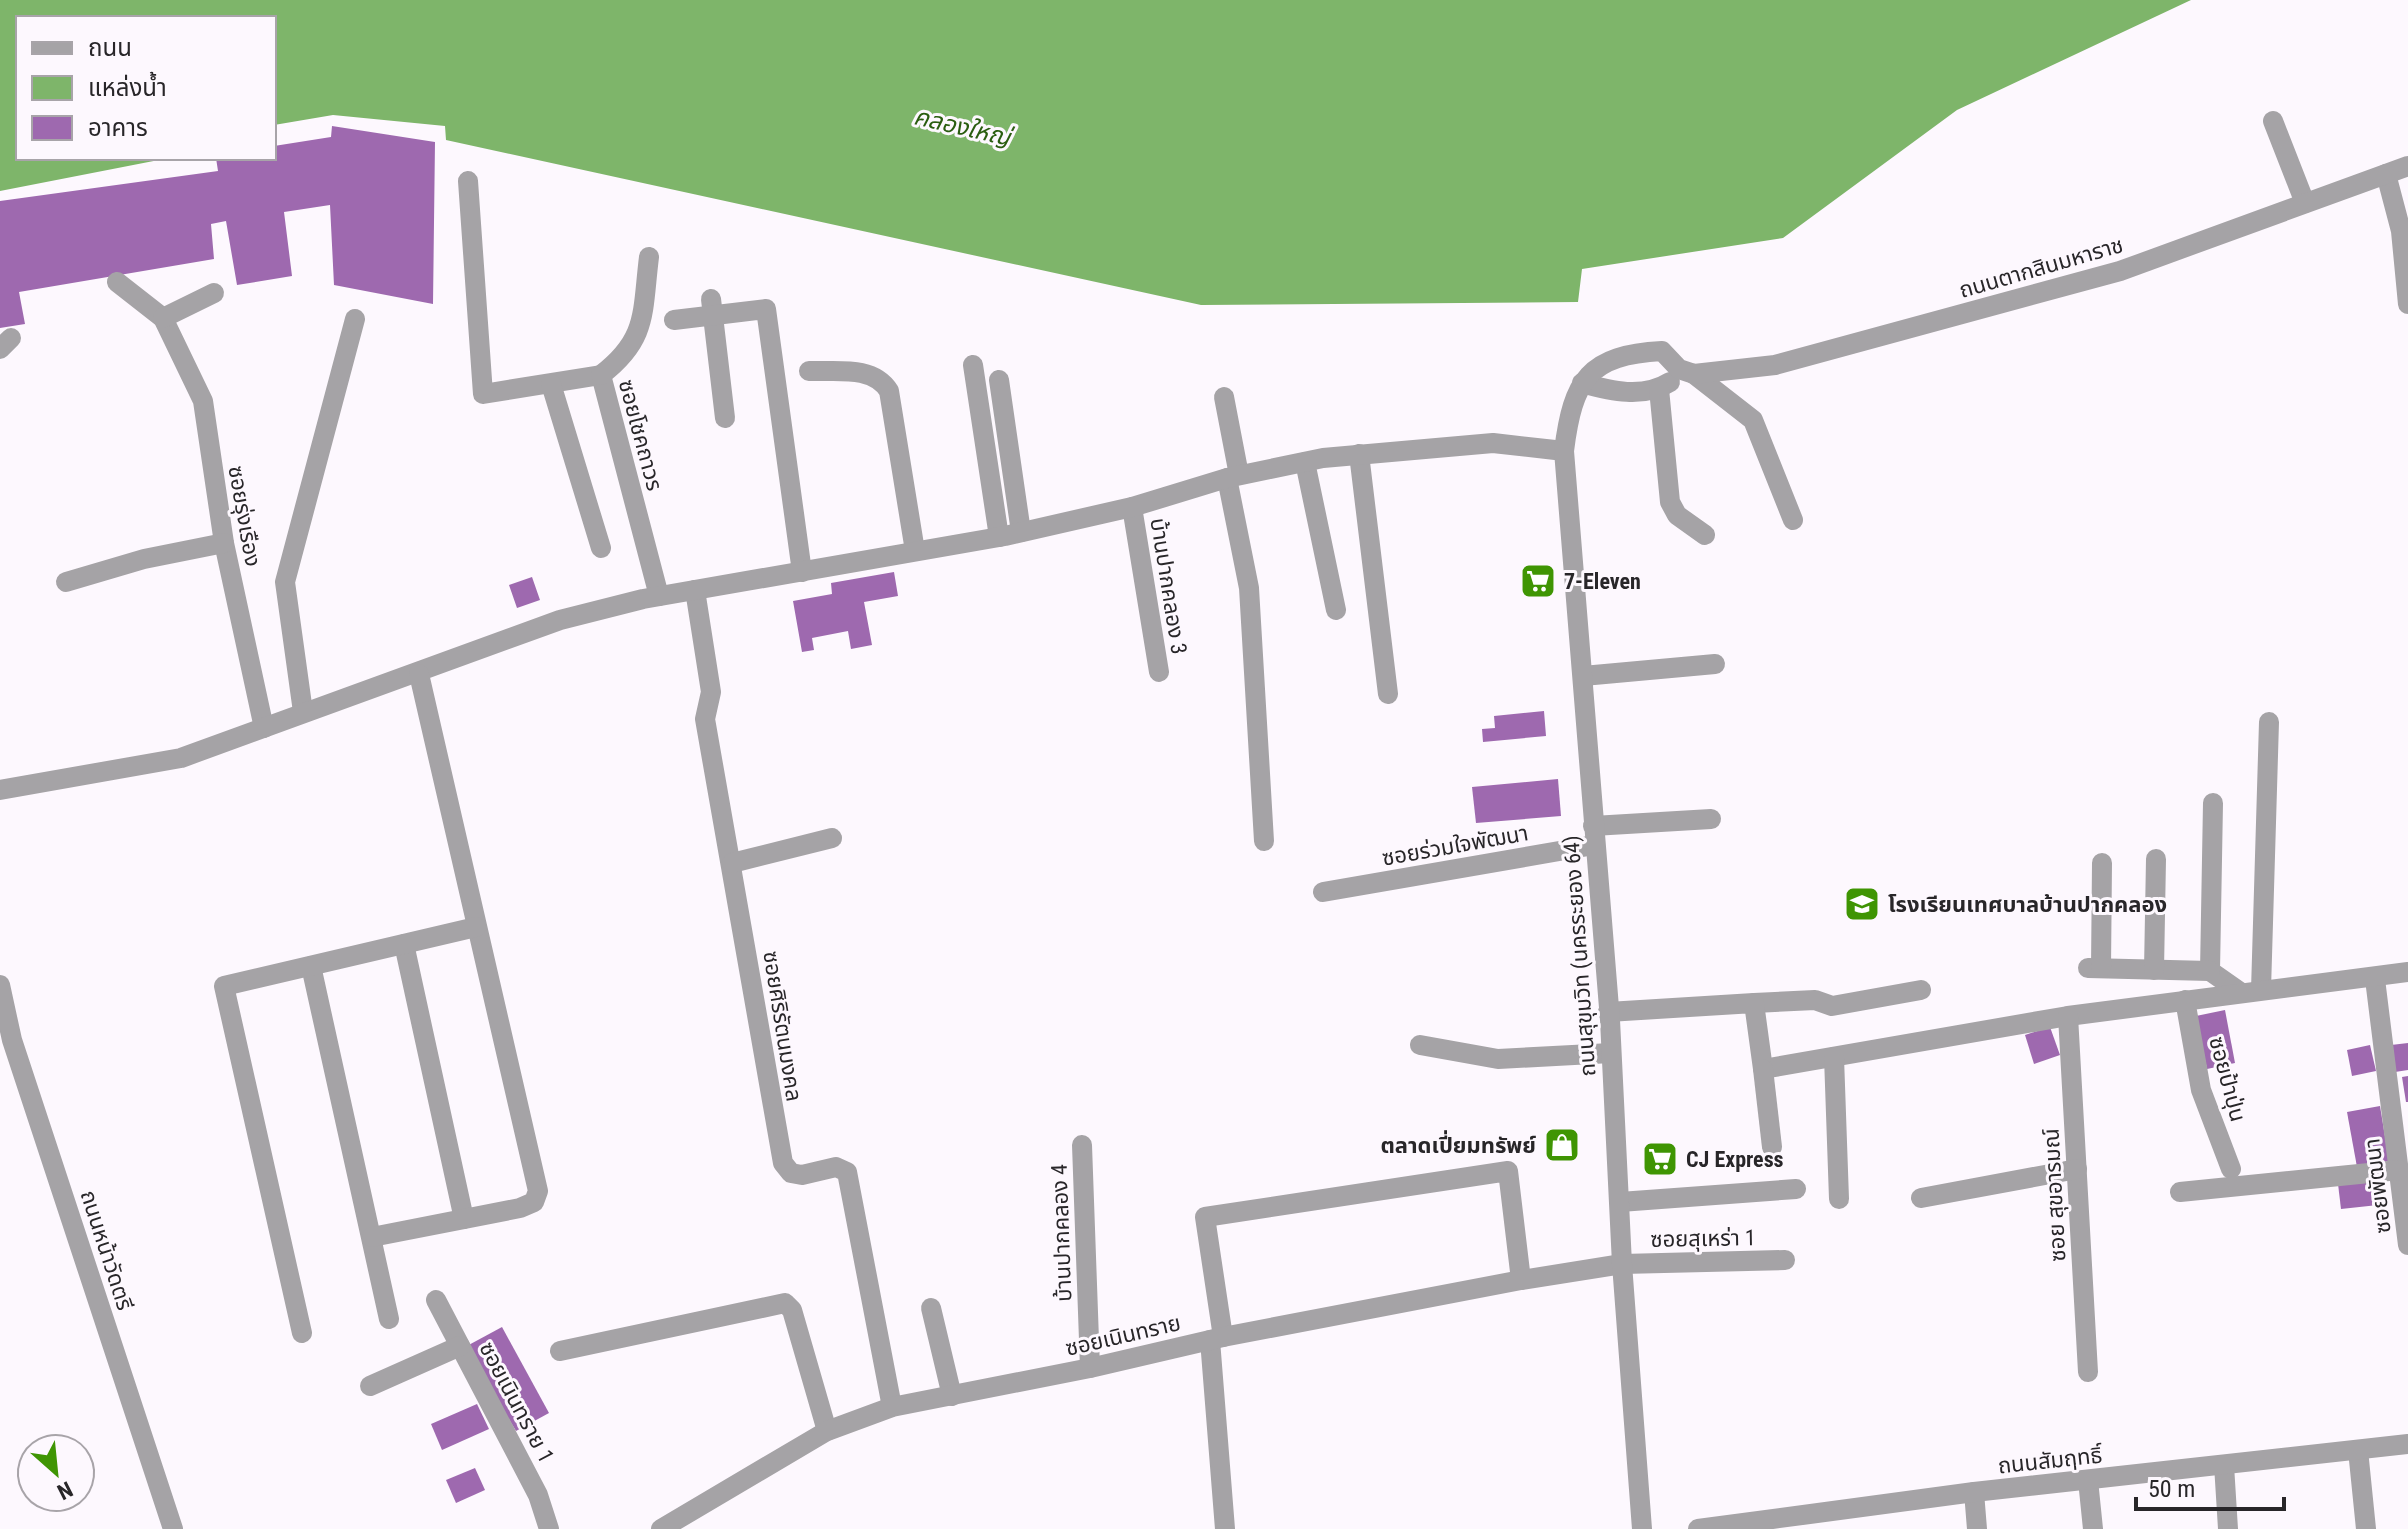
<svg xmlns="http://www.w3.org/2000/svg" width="2408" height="1529" font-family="'Roboto Condensed','Noto Sans Thai',sans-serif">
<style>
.water{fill:#7eb56a}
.building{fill:#9e69af}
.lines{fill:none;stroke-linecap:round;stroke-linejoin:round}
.minor{stroke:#a5a3a6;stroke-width:20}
.labels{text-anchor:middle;stroke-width:6;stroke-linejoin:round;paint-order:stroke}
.street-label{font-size:22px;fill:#282629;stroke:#fdf8fe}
.poi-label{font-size:22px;font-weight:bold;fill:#282629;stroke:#fdf8fe;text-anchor:start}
.water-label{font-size:24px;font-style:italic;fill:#2a5d10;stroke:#fdf8fe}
</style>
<rect width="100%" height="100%" fill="#fdf8fe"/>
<!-- water -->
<polygon class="water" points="0,0 2191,0 1957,110 1783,238 1582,269 1578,302 1201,305 446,140 445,126 333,115 274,125 274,18 18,18 18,158 169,158 0,191"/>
<!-- building -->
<g class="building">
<polygon points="332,126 435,142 433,304 334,285 330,205 284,212 292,276 237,285 226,221 211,224 214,259 19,292 25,324 0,328 0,201 218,171 216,158 274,158 274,146 331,137"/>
<polygon points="894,572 898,596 864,602 872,645 851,649 848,631 812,638 814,650 802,652 793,601 832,594 831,583"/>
<polygon points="532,577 540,600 517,608 509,585"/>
<polygon points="1544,711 1546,736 1483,742 1482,729 1495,728 1494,716"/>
<polygon points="1558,779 1561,816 1476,823 1472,787"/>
<polygon points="2225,1010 2235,1063 2207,1069 2196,1016"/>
<polygon points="2050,1027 2060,1055 2034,1064 2025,1035"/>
<polygon points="2408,1043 2408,1070 2395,1072 2391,1045"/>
<polygon points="2370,1045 2376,1071 2352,1076 2347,1050"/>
<polygon points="2408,1076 2408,1102 2406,1102 2402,1077"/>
<polygon points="2380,1106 2389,1161 2357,1167 2347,1112"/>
<polygon points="2376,1180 2378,1205 2341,1209 2338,1184"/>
<polygon points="502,1327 549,1413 516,1431 465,1347"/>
<polygon points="477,1404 489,1429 442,1450 431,1424"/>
<polygon points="475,1468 485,1490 456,1503 446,1480"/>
</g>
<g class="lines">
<!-- minor -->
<g class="minor">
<polyline points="2273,121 2305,203"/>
<polyline points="2386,174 2401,231 2408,304"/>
<polyline points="468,181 483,394 601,375 659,596"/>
<polyline points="117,282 163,318 203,401 224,543 264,728"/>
<polyline points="711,299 725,418"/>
<polyline points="163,318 214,293"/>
<polyline points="674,320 766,309 802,572"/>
<polyline points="0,349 11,338"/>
<polyline points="973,365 999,537"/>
<path d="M809 371C836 372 873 365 889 391L915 551"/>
<polyline points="1694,374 1753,420 1793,520"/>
<path d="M601 375C648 339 642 313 649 257"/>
<polyline points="999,380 1021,532"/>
<path d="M1582 383C1611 391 1643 399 1670 382"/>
<polyline points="551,384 601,548"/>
<polyline points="1659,389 1670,502 1677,515 1705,535"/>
<polyline points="1224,397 1239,475"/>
<polyline points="1359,454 1388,694"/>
<polyline points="1305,462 1336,610"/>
<polyline points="1227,478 1249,588 1264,841"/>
<polyline points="1132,507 1159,672"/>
<polyline points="66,582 144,559 224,543"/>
<polyline points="695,590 711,692 705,719 783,1163 791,1173 802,1175 836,1167 847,1172 892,1407"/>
<polyline points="1583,676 1715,664"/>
<polyline points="303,712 285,582 355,319"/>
<polyline points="0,790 181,758 560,620 643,599 1005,536 1132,507 1227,478 1323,458 1493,443 1564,451"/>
<polyline points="2213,803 2210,971 2240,992"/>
<polyline points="1593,826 1711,819"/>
<polyline points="732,863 832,838"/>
<polyline points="1323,892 1594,845"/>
<polyline points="404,944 464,1219"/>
<polyline points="311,966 389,1319"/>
<polyline points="2088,968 2210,971"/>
<polyline points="2101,968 2102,863"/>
<polyline points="2154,970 2156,859"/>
<polyline points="2375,979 2408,1245"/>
<polyline points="0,985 12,1040 173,1529"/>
<polyline points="2261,990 2269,722"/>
<polyline points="2185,1000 2201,1090 2231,1169"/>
<polyline points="1754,1003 1815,1000 1832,1006 1921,990"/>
<polyline points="1608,1012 1754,1003 1763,1069 2068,1016 2408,972"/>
<polyline points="2068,1016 2088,1372"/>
<polyline points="1420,1045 1498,1059 1611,1053"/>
<polyline points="1834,1057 1839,1199"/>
<polyline points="1763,1069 1772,1147"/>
<polyline points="1082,1145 1090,1368"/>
<polyline points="2180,1192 2399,1170"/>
<polyline points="1921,1198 2077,1169"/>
<polyline points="1620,1202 1796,1189"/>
<polyline points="372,1237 520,1208 534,1202 538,1191 419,674"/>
<polyline points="436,1300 538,1495 549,1529"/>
<polyline points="931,1308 952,1396"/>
<polyline points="302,1333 224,986 476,927"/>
<polyline points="1223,1337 1205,1217 1508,1171 1521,1280"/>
<polyline points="1210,1340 1225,1529"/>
<polyline points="560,1351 785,1303 792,1310 827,1431"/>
<polyline points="370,1386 460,1346"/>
<polyline points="2358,1450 2366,1529"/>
<polyline points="2224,1465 2228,1529"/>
<polyline points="2088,1480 2093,1529"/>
<polyline points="1974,1492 1977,1529"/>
<polyline points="661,1529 827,1431 892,1407 1090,1368 1223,1337 1521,1280 1622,1264 1785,1260"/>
<path d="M1642 1529 1622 1264 1610 1020 1564 451C1573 379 1589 355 1662 351L1679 369 1694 374 1775 365 2120 271 2408 166"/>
<polyline points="1698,1529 1974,1492 2408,1444"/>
</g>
</g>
<!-- icons -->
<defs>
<symbol id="supermarket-square" viewBox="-11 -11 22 22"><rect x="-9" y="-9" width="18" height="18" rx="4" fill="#3f9503" stroke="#fdf8fe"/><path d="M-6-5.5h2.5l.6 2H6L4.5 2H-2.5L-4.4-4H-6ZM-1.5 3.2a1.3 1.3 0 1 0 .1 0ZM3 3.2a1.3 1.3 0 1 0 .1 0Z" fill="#fff"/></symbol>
<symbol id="school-square" viewBox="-11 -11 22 22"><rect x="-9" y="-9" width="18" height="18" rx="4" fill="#3f9503" stroke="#fdf8fe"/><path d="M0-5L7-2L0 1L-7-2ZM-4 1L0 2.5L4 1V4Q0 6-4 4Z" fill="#fff"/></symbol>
<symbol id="shop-square" viewBox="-11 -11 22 22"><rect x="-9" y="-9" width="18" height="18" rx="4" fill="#3f9503" stroke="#fdf8fe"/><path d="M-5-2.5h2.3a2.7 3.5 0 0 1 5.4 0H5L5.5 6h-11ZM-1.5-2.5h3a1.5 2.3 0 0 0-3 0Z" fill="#fff"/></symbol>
</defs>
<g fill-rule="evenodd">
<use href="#supermarket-square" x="1518" y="561" width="40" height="40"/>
<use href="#school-square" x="1842" y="884" width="40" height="40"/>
<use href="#shop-square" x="1542" y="1125" width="40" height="40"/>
<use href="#supermarket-square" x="1640" y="1139" width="40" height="40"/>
</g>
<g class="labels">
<!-- street labels -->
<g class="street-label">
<text transform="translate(2041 267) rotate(-16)" y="8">ถนนตากสินมหาราช</text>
<text transform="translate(641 435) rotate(75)" y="8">ซอยโชคถาวร</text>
<text transform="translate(245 516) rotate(80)" y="8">ซอยรุ่งเรือง</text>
<text transform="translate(1169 586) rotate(81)" y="8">บ้านปากคลอง 3</text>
<text transform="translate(1455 845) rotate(-10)" y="8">ซอยร่วมใจพัฒนา</text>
<text transform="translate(1579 956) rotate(-94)" y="8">ถนนสุขุมวิท (นครระยอง 64)</text>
<text transform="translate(783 1026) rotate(81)" y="8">ซอยศิริรัตนมงคล</text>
<text transform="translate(2228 1079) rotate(75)" y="8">ซอยป้าปุ่น</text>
<text transform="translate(2377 1186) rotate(-97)" y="8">ซอยพัฒนา</text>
<text transform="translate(2054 1195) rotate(-93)" y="8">ซอย สุขอารมณ์</text>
<text transform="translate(1061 1233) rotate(-92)" y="8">บ้านปากคลอง 4</text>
<text transform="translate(1703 1238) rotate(-1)" y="8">ซอยสุเหร่า 1</text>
<text transform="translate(107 1250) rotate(72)" y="8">ถนนหน้าวัดตรี</text>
<text transform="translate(1123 1335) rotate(-13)" y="8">ซอยเนินทราย</text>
<text transform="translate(517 1402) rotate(62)" y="8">ซอยเนินทราย 1</text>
<text transform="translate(2050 1460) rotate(-6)" y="8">ถนนสัมฤทธิ์</text>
</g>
<!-- poi labels -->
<g class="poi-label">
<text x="1564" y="589">7-Eleven</text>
<text x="1888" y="912">โรงเรียนเทศบาลบ้านปากคลอง</text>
<text x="1536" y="1153" text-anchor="end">ตลาดเปี่ยมทรัพย์</text>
<text x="1686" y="1167">CJ Express</text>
</g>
<!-- water labels -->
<g class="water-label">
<text transform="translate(962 127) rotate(13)" y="8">คลองใหญ่</text>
</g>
</g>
<!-- legend -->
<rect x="16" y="16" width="260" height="144" fill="#fdf8fe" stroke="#a8a4a9" stroke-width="2"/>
<rect x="32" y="42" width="40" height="12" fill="#a5a3a6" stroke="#a8a4a9" stroke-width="2"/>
<text x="88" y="56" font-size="24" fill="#282629">ถนน</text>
<rect x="32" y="76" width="40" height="24" fill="#7eb56a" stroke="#a8a4a9" stroke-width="2"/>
<text x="88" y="96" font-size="24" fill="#282629">แหล่งน้ำ</text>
<rect x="32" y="116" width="40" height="24" fill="#9e69af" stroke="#a8a4a9" stroke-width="2"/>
<text x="88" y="136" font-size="24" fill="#282629">อาคาร</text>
<!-- north arrow -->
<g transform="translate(56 1473) rotate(153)"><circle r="38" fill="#fdf8fe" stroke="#a8a4a9" stroke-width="2"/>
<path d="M0-6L14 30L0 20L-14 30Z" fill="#3f9503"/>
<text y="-12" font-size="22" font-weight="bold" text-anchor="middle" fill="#282629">N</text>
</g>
<!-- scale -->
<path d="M2136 1497v12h148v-12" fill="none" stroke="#282629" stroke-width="4"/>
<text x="2148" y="1497" font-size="24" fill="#282629" stroke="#fdf8fe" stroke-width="6" paint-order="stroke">50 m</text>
</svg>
